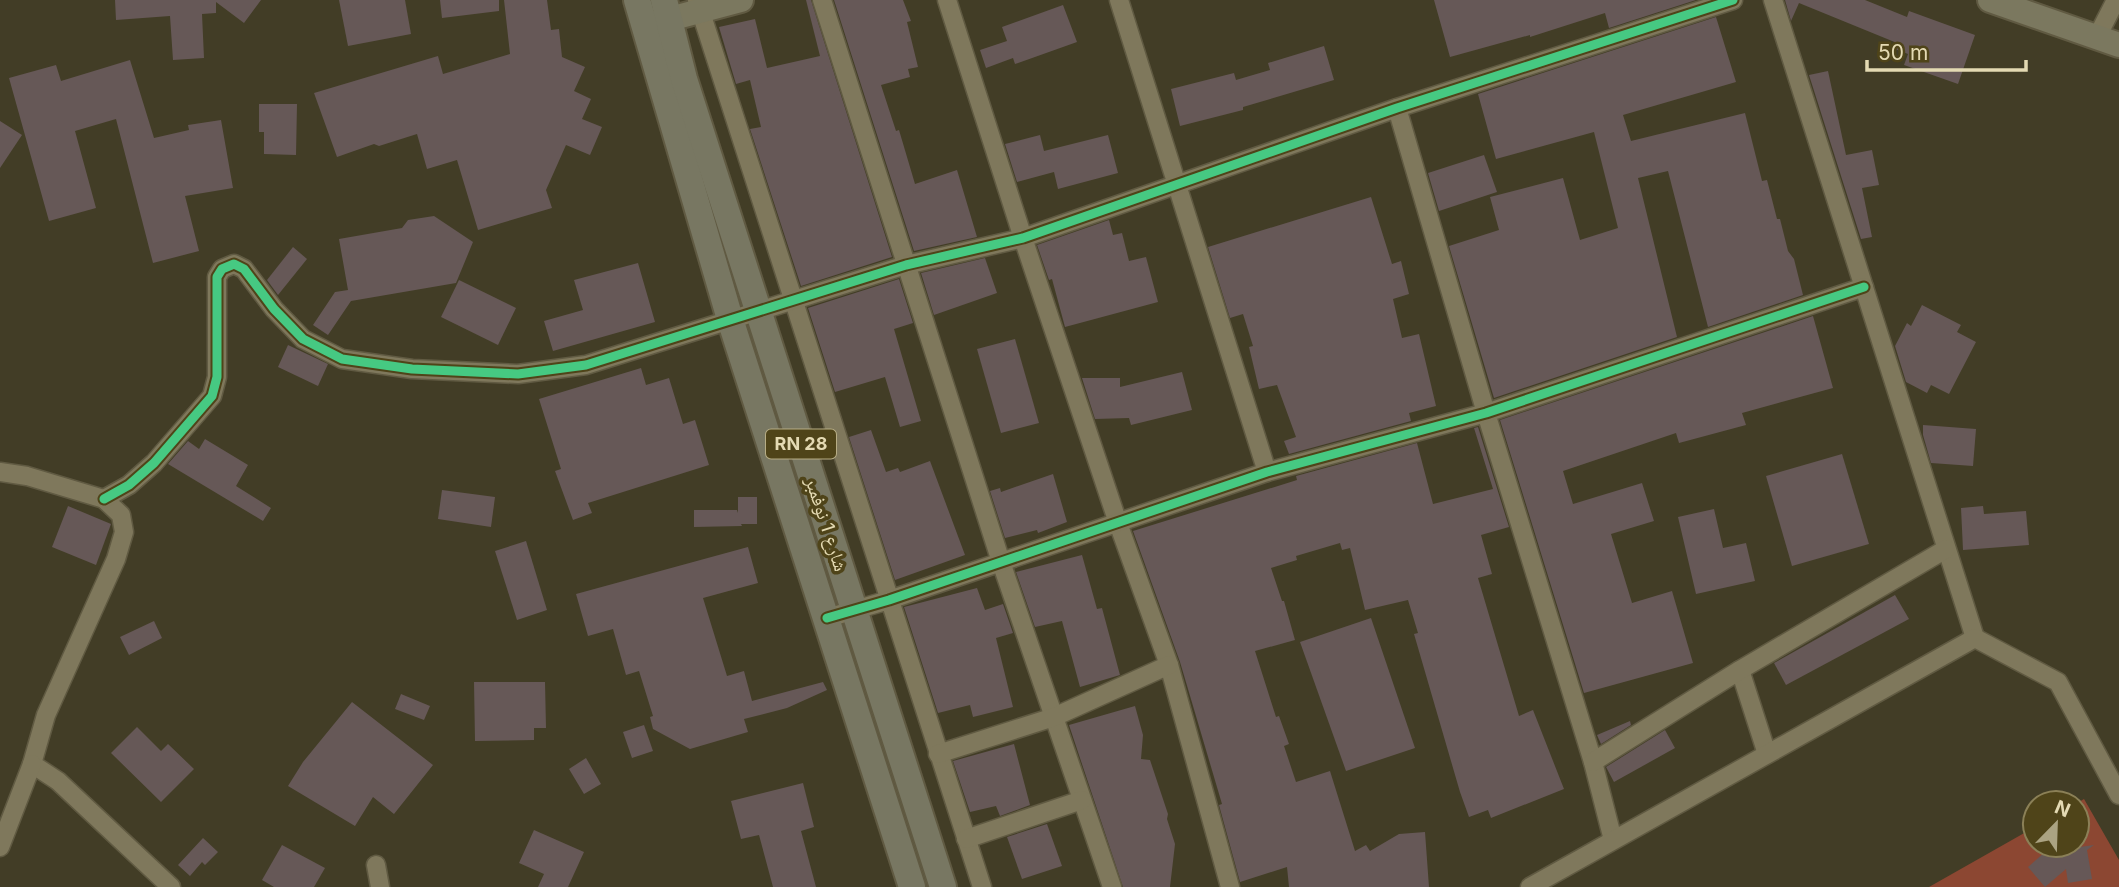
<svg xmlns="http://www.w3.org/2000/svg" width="2119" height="887" font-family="Inter,'Noto Naskh Arabic',sans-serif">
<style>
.green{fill:#8c4732}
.building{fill:#665857}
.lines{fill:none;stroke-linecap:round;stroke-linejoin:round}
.street-casing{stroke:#605a42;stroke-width:21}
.secondary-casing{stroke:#605a42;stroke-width:28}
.primary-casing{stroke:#605a42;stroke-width:30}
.street{stroke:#7f785c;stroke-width:18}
.secondary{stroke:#7b785f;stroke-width:24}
.primary{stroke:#787762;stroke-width:26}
.cycleway-casing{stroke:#4f4419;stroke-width:13}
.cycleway{stroke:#46c982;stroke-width:9}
.labels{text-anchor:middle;stroke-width:7;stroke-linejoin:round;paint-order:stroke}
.shield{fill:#4f4419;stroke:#b7ad85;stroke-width:2}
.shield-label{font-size:18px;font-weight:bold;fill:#e4dab3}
.street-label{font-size:19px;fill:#e4dab3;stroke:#4f4419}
</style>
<rect width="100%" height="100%" fill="#423d26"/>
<!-- green -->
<polygon class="green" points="2084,799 2119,860 2119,887 1929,887 2035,827 2035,845 2077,845 2077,803"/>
<!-- building -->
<g class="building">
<polygon points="115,0 261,0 244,23 216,2 216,13 202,14 204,58 173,60 170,16 116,20"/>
<polygon points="339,0 405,0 411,34 348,46"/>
<polygon points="440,0 499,0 499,11 442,18"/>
<polygon points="504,0 547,0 551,30 559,29 562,57 585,67 574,91 591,99 582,119 602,127 590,155 566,145 546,190 552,208 478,230 457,160 427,169 417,134 379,146 374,144 337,157 314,93 438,56 443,74 510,54"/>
<polygon points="806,0 811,0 892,257 801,286 750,129 761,127 750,80 736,84 719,27 755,19 767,68 820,56"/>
<polygon points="834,0 903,0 911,21 907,22 918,67 908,69 910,77 881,85 896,131 899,130 915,184 957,170 977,237 914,251"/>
<polygon points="1434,0 1696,0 1609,28 1605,13 1530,37 1530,35 1450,57"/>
<polygon points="1785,0 1865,0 1907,17 1909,11 1975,35 1958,84 1904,65 1908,54 1895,49 1897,43 1799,3 1791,21"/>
<polygon points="1063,5 1077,42 1015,64 1013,58 986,68 980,50 1007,41 1002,27"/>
<polygon points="1716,17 1736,82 1623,115 1631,141 1745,113 1762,181 1767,180 1777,219 1780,219 1788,251 1794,259 1803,295 1708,327 1668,171 1638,178 1677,337 1494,398 1449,246 1499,230 1490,197 1563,178 1580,240 1618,228 1594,132 1496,159 1478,94"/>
<polygon points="1324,46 1334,80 1243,107 1243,110 1180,126 1171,89 1234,73 1236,80 1270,70 1268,63"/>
<polygon points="130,60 154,138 189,130 188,125 221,120 233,188 185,196 199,251 153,263 116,119 75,131 96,208 49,221 9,78 56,65 61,81"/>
<polygon points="1828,71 1846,155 1872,150 1879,185 1862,188 1872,237 1861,239 1809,75"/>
<polygon points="259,104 297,104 296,155 264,154 264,132 259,132"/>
<polygon points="0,121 22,135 0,168"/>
<polygon points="1040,135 1044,151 1108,135 1118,173 1058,189 1054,172 1017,182 1005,144"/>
<polygon points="1484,155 1497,192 1439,211 1428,173"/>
<polygon points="1371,197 1392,264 1401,261 1409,294 1393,299 1402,338 1419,334 1436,406 1409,413 1411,421 1289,454 1284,441 1296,437 1277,385 1259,389 1249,347 1253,346 1243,314 1230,318 1208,247"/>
<polygon points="434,216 473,242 456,283 351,301 328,335 313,325 335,292 348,290 339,239 402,228 408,220"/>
<polygon points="1109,220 1113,235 1122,233 1129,261 1146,257 1158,302 1065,327 1052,279 1049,280 1037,245"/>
<polygon points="293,247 307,259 278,295 267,280"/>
<polygon points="985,258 997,293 934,315 921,273"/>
<polygon points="638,263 655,322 553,351 544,321 583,310 574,280"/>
<polygon points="899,279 913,323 894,329 921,421 900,427 885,377 835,392 808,308"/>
<polygon points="459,280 516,308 498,345 441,317"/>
<polygon points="1922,305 1961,325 1957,332 1976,342 1949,394 1931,385 1927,393 1906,382 1895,346 1907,323 1911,326"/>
<polygon points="1813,316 1833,388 1742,413 1746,425 1679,443 1676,433 1563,471 1573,504 1642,483 1654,521 1611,534 1632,603 1672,591 1693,663 1584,693 1500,420"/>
<polygon points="1015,339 1039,423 1001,433 977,349"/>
<polygon points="288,345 328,364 318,386 278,367"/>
<polygon points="641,368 646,385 669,378 683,424 695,420 709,465 588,503 592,513 573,520 555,471 561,469 539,399"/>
<polygon points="1182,372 1192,410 1131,425 1129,418 1095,419 1082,378 1120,378 1120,387"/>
<polygon points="1923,425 1976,429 1973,466 1931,463 1923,435"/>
<polygon points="1478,427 1509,527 1481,535 1492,574 1478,578 1519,716 1533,710 1564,789 1491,818 1488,810 1469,817 1460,792 1414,634 1418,633 1408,600 1365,610 1350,548 1342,550 1340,543 1296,556 1297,560 1271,568 1282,601 1284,601 1295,640 1255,651 1276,717 1279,716 1289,744 1284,746 1296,782 1330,771 1355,851 1366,845 1370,851 1399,834 1425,832 1429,887 1289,887 1287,867 1240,882 1219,805 1222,804 1180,662 1133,531 1297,480 1296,476 1417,443 1433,504 1493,489 1474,428"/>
<polygon points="871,430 886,472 898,468 900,472 930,461 965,555 895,580 849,437"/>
<polygon points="205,439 248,465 236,486 271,508 263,521 168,464 188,441 199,449"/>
<polygon points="1842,454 1869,544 1792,566 1766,476"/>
<polygon points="1053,474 1067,522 1038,533 1037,530 1005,538 990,491 1000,488 1001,492"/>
<polygon points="442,490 495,497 491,527 438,519"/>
<polygon points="738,497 757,497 757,524 741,524 742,526 694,527 694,510 737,510 738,513"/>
<polygon points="68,506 111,524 96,565 52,547"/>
<polygon points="1983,506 1984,514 2026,511 2029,545 1963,550 1961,508"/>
<polygon points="1714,509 1723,548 1746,543 1755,581 1696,594 1678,517"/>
<polygon points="526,541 547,610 517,620 495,551"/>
<polygon points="748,547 758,583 703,598 727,676 744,671 752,701 823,682 827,690 787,708 744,719 748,732 690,749 653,729 650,717 653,716 639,671 626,675 613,629 588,636 576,594"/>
<polygon points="1082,555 1097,609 1102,608 1120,675 1080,687 1062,621 1035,627 1016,572"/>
<polygon points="977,588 985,610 1003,604 1013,633 996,638 1013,707 973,717 970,705 938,713 904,607"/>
<polygon points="1895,595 1909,619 1786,685 1774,663"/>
<polygon points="1371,618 1415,748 1346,771 1300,642"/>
<polygon points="154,621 162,638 129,655 120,637"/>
<polygon points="474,682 545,682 546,728 534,728 534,740 475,741"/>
<polygon points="401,694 430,706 424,720 395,709"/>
<polygon points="352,702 433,765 394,814 373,797 355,826 288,786 303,762"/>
<polygon points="1135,706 1143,735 1141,759 1150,760 1168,814 1167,819 1175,844 1170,887 1123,887 1069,725"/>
<polygon points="1630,721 1631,725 1601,744 1597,735"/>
<polygon points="644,725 653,751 632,758 623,732"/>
<polygon points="137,727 161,751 168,744 194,769 161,802 111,753"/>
<polygon points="1665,730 1675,748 1614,782 1606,767"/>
<polygon points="1014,744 1030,805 1000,816 996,806 970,812 953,761"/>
<polygon points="586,758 601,784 584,794 569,769"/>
<polygon points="803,783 814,827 801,831 816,887 773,887 759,835 741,839 731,801"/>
<polygon points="1047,824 1062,866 1022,879 1007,837"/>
<polygon points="534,830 584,852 568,887 538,887 544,874 519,863"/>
<polygon points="203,838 218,852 205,865 202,862 190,876 178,865"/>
<polygon points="282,845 325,868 314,887 274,887 262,880"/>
<polygon points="2094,845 2087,850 2092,879 2068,883 2066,869 2045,887 2028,867 2045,852"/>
</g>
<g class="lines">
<defs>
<g id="street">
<polyline points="697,0 982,887"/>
<polyline points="822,0 1001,562 1112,887"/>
<polyline points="947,0 1023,238 1118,523 1169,665 1230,887"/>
<polyline points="1119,0 1267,472"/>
<polyline points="1773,0 1975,638"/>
<polyline points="2097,37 2116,0"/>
<polyline points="1397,108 1486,413 1593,762 1613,840"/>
<polyline points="0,472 27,476 104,499 121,515 124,532 116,559 46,715 32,764 58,781 171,887"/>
<polyline points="104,499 129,485 154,463 212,396 217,377 217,277 222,269 234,264 244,269 274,309 303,339 342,359 412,369 518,374 586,365 906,265 1023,238 1397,108 1733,0"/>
<polyline points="827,618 889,600 1267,472 1486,413 1864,287"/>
<polyline points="1740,670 1767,754"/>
<polyline points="938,754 1054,717 1169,665"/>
<polyline points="1593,762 1740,670 1946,549"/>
<polyline points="966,839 1082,800"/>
<polyline points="0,847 32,764"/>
<polyline points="376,865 380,887"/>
<polyline points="1530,887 1975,638 2058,682 2119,795"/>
</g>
<g id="secondary">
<polyline points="1990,0 2119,45"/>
<polyline points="651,24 741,0"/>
</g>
<g id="primary">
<polyline points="637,0 730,319 912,887"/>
<polyline points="664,0 684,79 943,887"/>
</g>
</defs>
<!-- street casing -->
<use href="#street" class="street-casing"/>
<!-- secondary casing -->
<use href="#secondary" class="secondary-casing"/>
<!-- primary casing -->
<use href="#primary" class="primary-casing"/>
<!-- street -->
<use href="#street" class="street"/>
<!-- secondary -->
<use href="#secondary" class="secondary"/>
<!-- primary -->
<use href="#primary" class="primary"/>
<defs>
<g id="cycleway">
<polyline points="104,499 129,485 154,463 212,396 217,377 217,277 222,269 234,264 244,269 274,309 303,339 342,359 412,369 518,374 586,365 906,265 1023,238 1397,108 1733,0"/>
<polyline points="827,618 889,600 1267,472 1486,413 1864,287"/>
</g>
</defs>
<!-- cycleway casing -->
<use href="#cycleway" class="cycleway-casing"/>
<!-- cycleway -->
<use href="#cycleway" class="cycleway"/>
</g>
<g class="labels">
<!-- shield labels -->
<rect class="shield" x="766" y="429.5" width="70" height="29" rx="5"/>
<g class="shield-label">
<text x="801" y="450">RN 28</text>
</g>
<!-- street labels -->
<g class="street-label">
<text transform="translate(827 524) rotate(72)" y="7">شارع 1 نوفمبر</text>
</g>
</g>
<!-- north arrow -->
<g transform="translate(2056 824) rotate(23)"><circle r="33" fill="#4f4419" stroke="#8b8057" stroke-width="2"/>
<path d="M0-5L12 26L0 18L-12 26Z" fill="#aba382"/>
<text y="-10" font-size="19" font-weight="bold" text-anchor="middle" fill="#e4dab3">N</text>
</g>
<!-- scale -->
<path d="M1867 60v10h159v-10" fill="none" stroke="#e4dab3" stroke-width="3.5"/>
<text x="1878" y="60" font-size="21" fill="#e4dab3" stroke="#4f4419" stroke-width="5" paint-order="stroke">50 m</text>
</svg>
